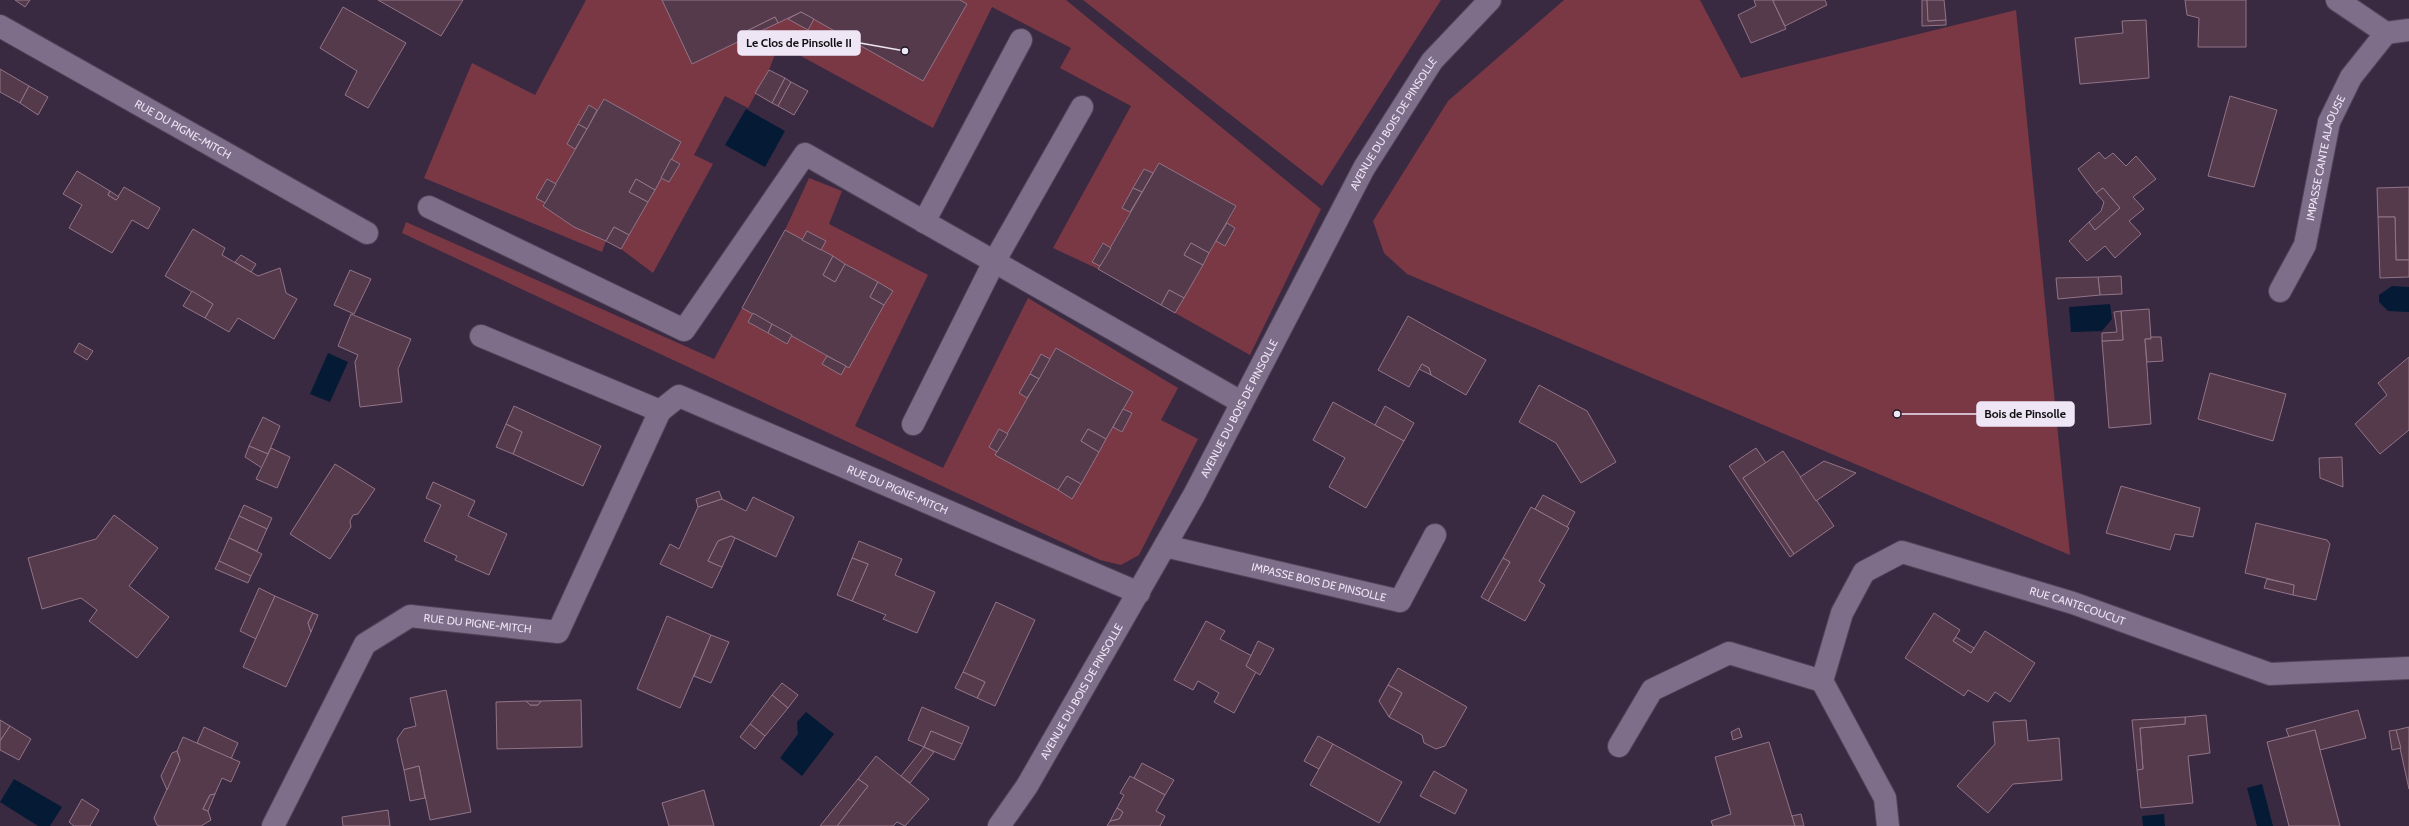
<svg xmlns="http://www.w3.org/2000/svg" width="2409" height="826" font-family="Cabin,sans-serif">
<style>
.green{fill:#7a3845}
.water{fill:#041a35}
.building{fill:#553a4c;stroke:#927487}
.lines{fill:none;stroke-linecap:round;stroke-linejoin:round}
.street-casing{stroke:#514559;stroke-width:24}
.street{stroke:#7f6e8a;stroke-width:22}
.labels{text-anchor:middle;stroke-width:4;stroke-linejoin:round;paint-order:stroke}
.street-label{font-size:11px;fill:#eee5f5;stroke:#1c1621}
.leader{fill:none;stroke:#eee5f5;stroke-width:1.5}
.callout-dot{fill:#eee5f5;stroke:#1c1621;stroke-width:1.5}
.callout{fill:#eee5f5;stroke:#eee5f5;stroke-width:1.5}
.callout-label{font-size:12px;text-anchor:middle;font-weight:bold;fill:#111}
</style>
<rect width="100%" height="100%" fill="#392a42"/>
<!-- green -->
<g class="green">
<polygon points="586,0 1066,0 1321,209 1250,355 1175,313 1216,241 1225,246 1235,228 1227,223 1236,206 1159,163 1153,173 1144,169 1122,208 1130,212 1111,248 1102,243 1092,261 1100,266 1098,269 1053,248 1131,106 1060,68 1071,48 992,7 933,128 779,44 769,70 748,108 725,96 694,155 713,164 653,273 621,249 661,178 669,182 680,164 671,159 681,142 604,99 597,110 589,105 567,144 575,149 556,184 547,179 543,206 574,227 606,241 602,252 424,178 472,63 535,95"/>
<polygon points="1083,0 1441,0 1322,186"/>
<polygon points="1564,0 1700,0 1741,78 2016,10 2070,555 1407,274 1384,253 1373,221 1448,101"/>
<polygon points="809,178 842,191 829,224 928,275 855,426 943,468 1028,298 1178,388 1161,420 1198,439 1139,555 1121,565 1100,560 402,233 406,222 714,359 742,308 753,313 748,322 787,344 792,335 827,356 822,364 841,374 846,366 849,367 892,291 821,250 826,241 807,231 802,240 785,230"/>
</g>
<!-- water -->
<g class="water">
<polygon points="746,109 785,131 765,167 725,145"/>
<polygon points="2392,286 2409,287 2409,312 2388,311 2379,302 2379,295"/>
<polygon points="2110,304 2112,319 2102,331 2071,332 2069,307"/>
<polygon points="328,353 348,362 330,402 310,394"/>
<polygon points="806,712 834,734 802,776 780,758 798,734 797,722"/>
<polygon points="14,779 62,807 50,826 38,826 0,802"/>
<polygon points="2262,784 2273,826 2257,826 2247,788"/>
<polygon points="2164,814 2165,826 2143,826 2142,816"/>
</g>
<!-- building -->
<g class="building">
<polygon points="15,0 30,0 25,7"/>
<polygon points="378,0 463,0 441,36"/>
<polygon points="662,0 960,0 967,4 923,81 801,12 778,23 775,17 745,32 748,37 692,64"/>
<polygon points="1754,0 1775,0 1773,1 1786,29 1751,43 1738,15 1756,6"/>
<polygon points="1775,0 1825,0 1827,5 1785,26 1773,1"/>
<polygon points="1922,0 1927,0 1928,21 1946,20 1946,25 1922,26"/>
<polygon points="1927,0 1944,0 1946,20 1928,21"/>
<polygon points="2185,0 2246,0 2246,47 2198,47 2199,18 2187,15"/>
<polygon points="343,7 406,43 368,108 345,95 357,71 320,48"/>
<polygon points="801,12 814,19 808,30 788,19"/>
<polygon points="775,17 778,23 748,37 745,32"/>
<polygon points="2146,20 2149,78 2080,84 2075,38 2123,33 2122,21"/>
<polygon points="0,69 29,86 20,103 0,92"/>
<polygon points="769,70 785,78 772,103 755,93"/>
<polygon points="785,78 791,82 778,106 772,103"/>
<polygon points="791,82 808,91 794,115 778,106"/>
<polygon points="29,86 48,97 38,115 20,103"/>
<polygon points="2230,96 2277,110 2254,187 2208,176"/>
<polygon points="604,99 681,142 655,190 636,179 629,192 648,202 629,235 614,227 606,241 574,227 543,206"/>
<polygon points="589,105 597,110 587,129 578,124"/>
<polygon points="578,124 587,129 575,149 567,144"/>
<polygon points="2099,152 2105,159 2113,153 2126,166 2136,156 2156,179 2133,197 2144,209 2129,221 2141,234 2115,258 2105,246 2087,261 2069,241 2089,222 2095,230 2120,208 2103,188 2096,193 2078,169"/>
<polygon points="671,159 680,164 669,182 661,178"/>
<polygon points="1159,163 1236,206 1209,253 1191,243 1184,255 1203,265 1184,298 1169,290 1161,305 1098,269"/>
<polygon points="1144,169 1153,173 1142,192 1133,188"/>
<polygon points="77,171 110,191 108,195 116,200 124,187 160,208 148,229 132,220 112,253 69,228 82,205 63,194"/>
<polygon points="547,179 556,184 545,203 536,198"/>
<polygon points="636,179 655,190 648,202 629,192"/>
<polygon points="2409,187 2409,260 2396,260 2395,217 2378,217 2377,188"/>
<polygon points="1133,188 1142,192 1130,212 1122,208"/>
<polygon points="2103,188 2120,208 2095,230 2089,222 2101,211 2104,202 2096,193"/>
<polygon points="110,191 119,197 116,200 108,195"/>
<polygon points="2378,217 2395,217 2396,260 2409,260 2409,277 2380,278"/>
<polygon points="1227,223 1235,228 1225,246 1216,241"/>
<polygon points="614,227 629,235 621,249 606,241"/>
<polygon points="193,229 225,248 222,255 258,276 280,268 286,293 297,299 274,339 238,318 229,332 205,318 213,304 165,276"/>
<polygon points="785,230 833,256 823,275 835,282 845,264 878,282 870,297 884,305 849,368 742,308"/>
<polygon points="807,231 826,241 821,250 802,240"/>
<polygon points="1103,243 1111,248 1100,266 1092,262"/>
<polygon points="1191,243 1209,253 1203,265 1184,255"/>
<polygon points="241,255 256,264 251,272 235,262"/>
<polygon points="833,256 845,264 835,282 823,275"/>
<polygon points="350,270 371,279 354,314 334,305"/>
<polygon points="2121,276 2122,294 2100,295 2098,277"/>
<polygon points="2098,277 2100,295 2058,299 2056,278"/>
<polygon points="878,282 893,291 884,305 870,297"/>
<polygon points="1169,290 1184,298 1175,313 1161,305"/>
<polygon points="192,291 213,304 205,318 183,306"/>
<polygon points="2149,309 2151,339 2145,339 2151,424 2109,428 2102,341 2123,340 2121,311"/>
<polygon points="2121,311 2123,340 2102,341 2102,333 2117,332 2114,312"/>
<polygon points="753,313 772,324 768,333 748,322"/>
<polygon points="351,314 411,339 398,369 402,402 360,407 355,362 358,355 338,346"/>
<polygon points="1408,316 1486,360 1466,395 1431,375 1429,368 1422,364 1409,387 1378,370"/>
<polygon points="772,324 792,335 787,344 768,333"/>
<polygon points="2151,337 2161,337 2163,361 2147,362 2145,339 2151,339"/>
<polygon points="79,343 93,351 87,360 74,352"/>
<polygon points="1056,348 1133,392 1106,439 1088,429 1081,441 1099,452 1081,484 1067,476 1058,490 995,455"/>
<polygon points="1041,354 1050,359 1039,379 1030,374"/>
<polygon points="827,356 846,366 841,375 822,364"/>
<polygon points="2409,357 2409,430 2380,454 2355,424 2387,395 2378,383"/>
<polygon points="1422,364 1429,368 1431,375 1419,369"/>
<polygon points="2210,373 2286,394 2273,441 2198,419"/>
<polygon points="1030,374 1039,379 1027,398 1019,393"/>
<polygon points="1539,385 1587,411 1616,462 1581,483 1556,443 1519,422"/>
<polygon points="1333,402 1404,441 1366,508 1329,487 1345,458 1313,440"/>
<polygon points="514,406 601,446 583,486 513,454 522,432 506,424"/>
<polygon points="1385,406 1414,423 1404,441 1375,425"/>
<polygon points="1123,409 1132,413 1122,432 1113,427"/>
<polygon points="263,417 280,426 268,454 249,446"/>
<polygon points="506,424 522,432 513,454 496,447"/>
<polygon points="999,429 1008,434 997,452 989,447"/>
<polygon points="1088,429 1106,439 1099,452 1081,441"/>
<polygon points="249,446 268,454 262,468 245,457"/>
<polygon points="271,448 290,457 277,488 256,479"/>
<polygon points="1756,448 1766,463 1743,478 1794,554 1790,557 1729,466"/>
<polygon points="1783,451 1834,526 1794,554 1743,478"/>
<polygon points="2342,457 2343,487 2320,478 2319,458"/>
<polygon points="1824,461 1856,473 1816,501 1800,477"/>
<polygon points="335,464 375,489 358,514 353,515 350,521 351,527 330,559 290,534"/>
<polygon points="1067,476 1081,484 1072,499 1058,490"/>
<polygon points="433,482 475,501 468,516 507,534 489,575 455,560 457,556 424,541 441,505 426,498"/>
<polygon points="2121,486 2200,508 2193,537 2175,534 2170,550 2106,533"/>
<polygon points="719,491 722,499 698,507 696,499"/>
<polygon points="1543,495 1575,512 1567,527 1535,509"/>
<polygon points="753,497 794,517 776,557 731,536 718,541 708,561 722,567 712,588 660,564 670,544 679,549 698,507 722,499 746,511"/>
<polygon points="244,505 272,518 267,529 239,516"/>
<polygon points="1531,507 1569,528 1539,581 1545,585 1525,621 1488,601 1510,562 1503,558"/>
<polygon points="114,515 158,548 129,586 169,617 137,658 89,621 97,610 81,598 42,609 28,558 96,539"/>
<polygon points="239,516 267,529 257,551 229,538"/>
<polygon points="2256,523 2327,540 2330,544 2316,600 2293,595 2294,585 2245,573"/>
<polygon points="731,536 735,538 722,567 708,561 718,541"/>
<polygon points="229,538 262,554 251,576 219,561"/>
<polygon points="859,541 902,559 895,575 935,592 917,633 883,619 886,615 852,601 868,564 852,558"/>
<polygon points="852,558 868,564 852,601 837,595"/>
<polygon points="1503,558 1510,562 1488,601 1481,597"/>
<polygon points="219,561 251,576 248,583 215,569"/>
<polygon points="2267,579 2294,585 2293,595 2264,588"/>
<polygon points="259,588 275,596 256,639 240,631"/>
<polygon points="275,596 313,613 308,623 311,632 286,687 243,667"/>
<polygon points="996,602 1035,620 995,706 977,698 985,682 963,672"/>
<polygon points="313,613 318,615 311,632 308,623"/>
<polygon points="1934,613 1960,630 1953,641 1971,653 1985,631 2035,663 2010,702 1995,692 1988,702 1968,690 1964,696 1905,658"/>
<polygon points="667,616 711,635 680,708 637,689"/>
<polygon points="1206,621 1225,631 1220,639 1252,656 1246,666 1256,672 1234,713 1214,702 1219,693 1198,681 1193,690 1174,680"/>
<polygon points="711,635 729,642 711,683 694,676"/>
<polygon points="1956,637 1974,648 1971,653 1953,641"/>
<polygon points="1258,641 1274,649 1260,675 1246,666"/>
<polygon points="1398,668 1467,707 1445,746 1436,749 1424,743 1422,735 1389,717 1402,693 1388,685"/>
<polygon points="963,672 985,682 977,698 955,688"/>
<polygon points="782,683 798,695 788,708 772,695"/>
<polygon points="1388,685 1402,693 1389,717 1379,701"/>
<polygon points="446,690 471,812 430,820 419,766 404,770 397,739 404,729 416,726 410,698"/>
<polygon points="772,695 788,708 765,736 750,724"/>
<polygon points="581,700 582,747 497,749 496,702 526,701 530,705 538,705 541,701"/>
<polygon points="526,701 541,701 538,705 530,705"/>
<polygon points="922,707 969,727 962,744 931,731 924,747 908,740"/>
<polygon points="2358,710 2366,738 2320,750 2315,730 2289,737 2286,729"/>
<polygon points="2206,715 2210,753 2188,756 2193,803 2141,808 2137,770 2143,769 2140,728 2185,724 2185,717"/>
<polygon points="2185,717 2185,724 2140,728 2143,769 2137,770 2132,720"/>
<polygon points="0,720 10,726 0,741"/>
<polygon points="2026,720 2028,741 2059,738 2062,780 2013,784 1988,813 1957,786 1995,744 1993,722"/>
<polygon points="750,724 765,736 755,749 740,737"/>
<polygon points="10,726 31,739 19,760 0,750 0,741"/>
<polygon points="204,727 238,743 231,759 197,743"/>
<polygon points="2409,727 2409,789 2396,730"/>
<polygon points="1739,728 1742,737 1733,740 1731,732"/>
<polygon points="2315,730 2320,750 2340,826 2289,826 2267,742"/>
<polygon points="2396,730 2401,748 2392,750 2389,731"/>
<polygon points="931,731 962,744 954,760 924,747"/>
<polygon points="1318,736 1333,744 1319,769 1304,761"/>
<polygon points="183,737 240,762 231,782 222,778 215,794 210,795 203,809 208,811 211,820 201,826 160,826 157,825 154,818 180,760 177,751"/>
<polygon points="1769,742 1795,826 1713,826 1711,821 1731,814 1715,757"/>
<polygon points="1333,744 1402,782 1379,823 1310,785"/>
<polygon points="924,747 934,752 910,783 901,776"/>
<polygon points="177,751 180,760 167,790 161,776 172,753"/>
<polygon points="876,756 929,799 905,826 897,822 893,826 837,826 868,786 858,779"/>
<polygon points="1142,763 1174,780 1165,795 1134,778"/>
<polygon points="419,766 425,798 410,801 404,770"/>
<polygon points="1434,771 1467,790 1455,814 1420,796"/>
<polygon points="1130,776 1165,795 1156,811 1165,816 1160,826 1107,826 1110,821 1119,819 1123,812 1117,808 1124,795 1120,793"/>
<polygon points="858,779 868,786 837,826 820,826"/>
<polygon points="704,790 714,826 669,826 662,803"/>
<polygon points="215,794 208,811 203,809 210,795"/>
<polygon points="82,799 99,810 90,826 74,826 69,822"/>
<polygon points="1117,808 1123,812 1119,819 1110,821"/>
<polygon points="388,810 390,826 343,826 342,817"/>
<polygon points="1801,814 1804,826 1795,826 1792,816"/>
</g>
<g class="lines">
<defs>
<g id="street">
<polyline points="2337,0 2386,33 2409,30"/>
<path id="s1" d="M0 26 367 233"/>
<polyline points="429,207 684,330 805,154 1241,402"/>
<polyline points="924,222 1021,40"/>
<path id="s2" d="M2280 291 2305 245 2329 122 2351 77 2386 33"/>
<path id="s3" d="M481 336 660 411 679 396 1139 593"/>
<polyline points="913,424 994,262 1082,107"/>
<path id="s4" d="M1165 546 1400 601 1435 535"/>
<polyline points="1619,746 1652,690 1729,653 1822,681"/>
<path id="s5" d="M273 826 365 644 410 616 558 632 660 411"/>
<path id="s6" d="M999 826 1027 786 1194 495 1364 168 1432 61 1490 0"/>
<path id="s7" d="M1888 826 1885 798 1822 681 1842 613 1864 572 1902 552 2073 603 2270 674 2409 668"/>
</g>
</defs>
<!-- street casing -->
<use href="#street" class="street-casing"/>
<!-- street -->
<use href="#street" class="street"/>
</g>
<g class="labels">
<!-- street labels -->
<g class="street-label">
<text dy="4" stroke="none"><textPath href="#s6" startOffset="806">AVENUE DU BOIS DE PINSOLLE</textPath></text>
<text dy="4" stroke="none"><textPath href="#s1" startOffset="210">RUE DU PIGNE-MITCH</textPath></text>
<text dy="4" stroke="none"><textPath href="#s2" startOffset="142">IMPASSE CANTE ALAOUSE</textPath></text>
<text dy="4" stroke="none"><textPath href="#s6" startOffset="482">AVENUE DU BOIS DE PINSOLLE</textPath></text>
<text dy="4" stroke="none"><textPath href="#s3" startOffset="456">RUE DU PIGNE-MITCH</textPath></text>
<text dy="4" stroke="none"><textPath href="#s4" startOffset="158">IMPASSE BOIS DE PINSOLLE</textPath></text>
<text dy="4" stroke="none"><textPath href="#s7" startOffset="505">RUE CANTECOUCUT</textPath></text>
<text dy="4" stroke="none"><textPath href="#s5" startOffset="325">RUE DU PIGNE-MITCH</textPath></text>
<text dy="4" stroke="none"><textPath href="#s6" startOffset="158">AVENUE DU BOIS DE PINSOLLE</textPath></text>
</g>
</g>
<!-- callouts -->
<path class="leader" d="M905 51L860 43M1897 414L1977 414"/>
<g class="callout-dot">
<circle cx="905" cy="51" r="4"/>
<circle cx="1897" cy="414" r="4"/>
</g>
<g class="callout">
<rect x="738" y="31" width="122" height="24" rx="4"/>
<rect x="1977" y="402" width="97" height="24" rx="4"/>
</g>
<g class="callout-label">
<text x="799" y="47">Le Clos de Pinsolle II</text>
<text x="2025" y="418">Bois de Pinsolle</text>
</g>
</svg>
